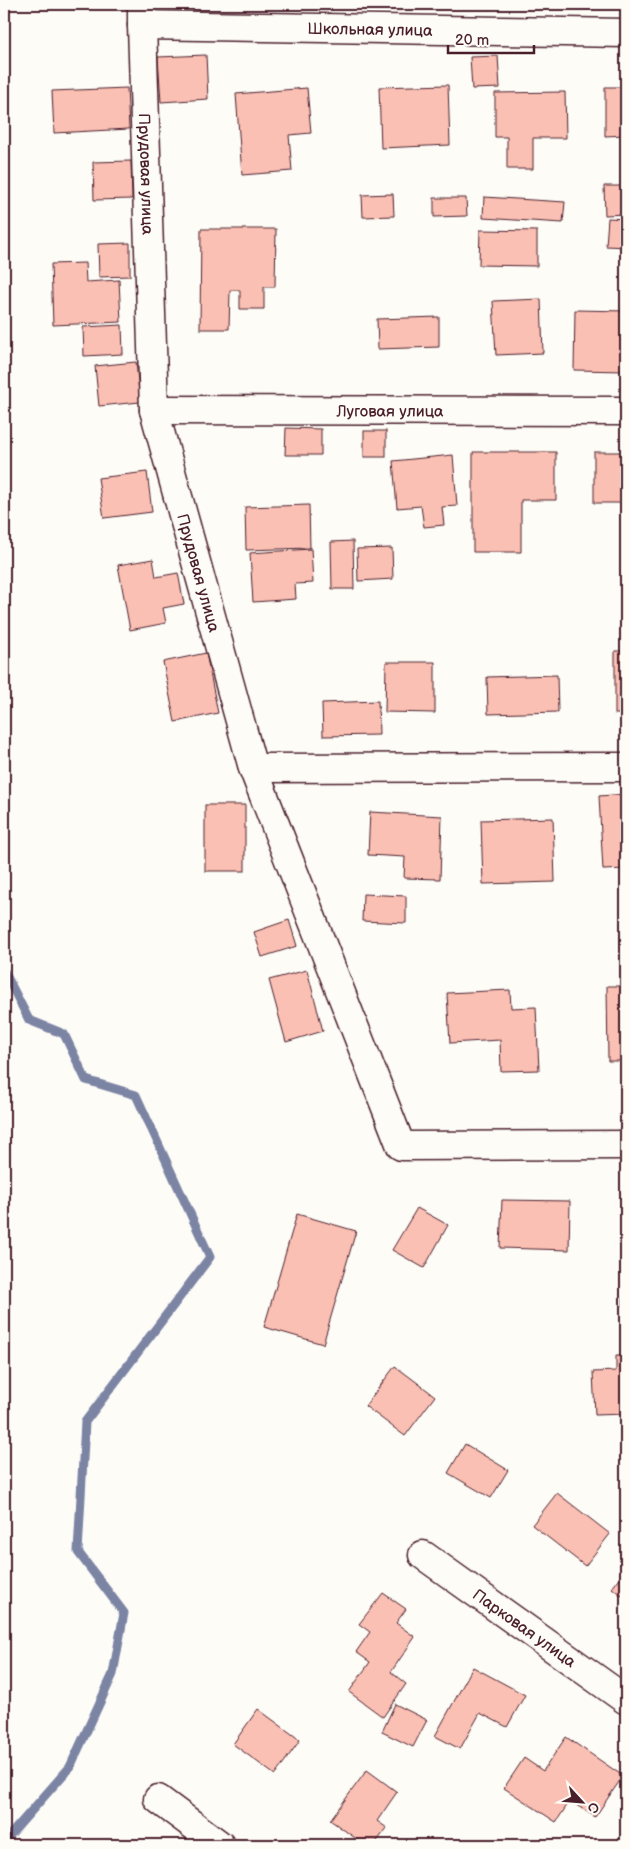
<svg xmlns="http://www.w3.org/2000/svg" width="630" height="1849" font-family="'Balsamiq Sans',sans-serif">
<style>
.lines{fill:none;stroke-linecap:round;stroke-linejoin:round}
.stream{stroke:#7b84a4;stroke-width:9}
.building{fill:#fbc0b4;stroke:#4a1f2b}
.minor-casing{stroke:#4a1f2b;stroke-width:31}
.minor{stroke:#fdfcf7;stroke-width:28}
.labels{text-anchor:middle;stroke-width:4;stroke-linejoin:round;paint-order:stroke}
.street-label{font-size:16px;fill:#4a1f2b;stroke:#fdfcf7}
</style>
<rect width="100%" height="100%" fill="#fdfcf7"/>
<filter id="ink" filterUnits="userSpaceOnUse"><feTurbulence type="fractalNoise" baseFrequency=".02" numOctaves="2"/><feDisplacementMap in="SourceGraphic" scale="10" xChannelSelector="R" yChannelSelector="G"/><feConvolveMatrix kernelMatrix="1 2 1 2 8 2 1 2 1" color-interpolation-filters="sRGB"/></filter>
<g filter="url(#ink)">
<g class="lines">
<!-- stream -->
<polyline class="stream" points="4,971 29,1020 64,1034 86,1080 136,1095 210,1257 85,1422 78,1552 124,1613 113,1674 70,1767 4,1842"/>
</g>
<!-- building -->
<g class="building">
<polygon points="206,55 208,99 161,102 158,57"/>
<polygon points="498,56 500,88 472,89 470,57"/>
<polygon points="448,85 450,145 381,148 379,87"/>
<polygon points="605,87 626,87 626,135 605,136"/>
<polygon points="127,88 129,129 54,133 52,91"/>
<polygon points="307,88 311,133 289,135 292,171 242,175 236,94"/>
<polygon points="565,92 566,138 533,138 533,169 507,169 507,137 495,137 495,93"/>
<polygon points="131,161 132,199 94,200 93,162"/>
<polygon points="604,186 626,186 626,214 605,215"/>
<polygon points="393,194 394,216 363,217 362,195"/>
<polygon points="484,197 565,202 563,223 483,218"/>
<polygon points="434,198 466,198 467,216 434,217"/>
<polygon points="608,218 626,219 626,247 606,246"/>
<polygon points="201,229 276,229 275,287 264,287 264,309 240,309 240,290 230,290 229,329 200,329"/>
<polygon points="480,230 537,231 537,266 479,265"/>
<polygon points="130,243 130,276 99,277 98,244"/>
<polygon points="85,263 86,282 119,280 121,322 53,325 51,264"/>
<polygon points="541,299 543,353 496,355 493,301"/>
<polygon points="575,310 626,311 626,371 574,370"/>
<polygon points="439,317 439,347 378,349 377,319"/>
<polygon points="122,325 123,354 84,356 83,327"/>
<polygon points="136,362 140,402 99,406 95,366"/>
<polygon points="286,428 321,429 321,455 285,455"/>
<rect x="364" y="431" width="22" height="26"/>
<polygon points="473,452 556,452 556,500 521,500 521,552 473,552"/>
<polygon points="594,452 626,452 626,490 623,490 623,503 594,503"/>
<polygon points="453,455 457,506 442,507 444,525 424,527 421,506 397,508 393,461"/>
<polygon points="147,472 152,512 104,518 98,478"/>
<polygon points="309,505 310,548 246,550 245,507"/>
<polygon points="353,541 354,589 332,589 331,542"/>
<polygon points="392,548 393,579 358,581 357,549"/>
<polygon points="311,549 313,583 295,584 296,599 253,602 250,553"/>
<polygon points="153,559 156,577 178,573 184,604 163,608 166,623 130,630 118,565"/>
<rect x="615" y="651" width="11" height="63"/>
<polygon points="206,653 218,713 175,722 163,662"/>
<polygon points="386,662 435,662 435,713 385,712"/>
<polygon points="557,675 558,712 488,714 487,677"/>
<polygon points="378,701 379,735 323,736 322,703"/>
<polygon points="626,794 626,869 603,870 599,796"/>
<rect x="205" y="805" width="40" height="66"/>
<polygon points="370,812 442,816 440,879 404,878 405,857 368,855"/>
<polygon points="553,818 555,882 483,884 481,820"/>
<polygon points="363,894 406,896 406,923 362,921"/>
<polygon points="289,920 297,946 262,957 254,932"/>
<polygon points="307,970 323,1031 286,1042 269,980"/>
<polygon points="607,986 626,986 626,1061 608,1061"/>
<polygon points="510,990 511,1008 536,1007 539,1070 501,1071 500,1040 450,1043 447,993"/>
<polygon points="502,1200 570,1201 569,1250 500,1248"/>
<polygon points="417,1208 448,1225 424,1268 392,1250"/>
<polygon points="297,1214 356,1231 323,1344 264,1327"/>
<polygon points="624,1248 626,1248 626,1337 623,1337"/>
<polygon points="616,1356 626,1356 626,1414 595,1415 593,1372 616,1371"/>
<polygon points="395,1366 435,1396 405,1436 365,1406"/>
<polygon points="465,1444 508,1470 491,1498 448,1473"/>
<polygon points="557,1493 610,1534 585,1566 532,1525"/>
<polygon points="626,1570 626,1599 612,1588"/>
<polygon points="383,1593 406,1609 396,1623 415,1637 391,1672 406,1684 383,1717 349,1692 370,1662 356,1652 370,1632 359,1624"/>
<polygon points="473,1667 525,1695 507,1727 480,1713 460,1749 435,1736"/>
<polygon points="395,1704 427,1720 413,1747 382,1732"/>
<polygon points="258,1709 300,1740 275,1775 233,1744"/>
<polygon points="566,1737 623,1776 595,1817 570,1801 556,1822 504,1788 524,1758 543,1771"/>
<polygon points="367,1770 397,1792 377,1821 387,1828 374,1845 365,1845 330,1820"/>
</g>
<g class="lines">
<defs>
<g id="minor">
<path id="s1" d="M142 4V25L154 410 253 768 626 767"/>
<path id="s2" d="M142 25 626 33"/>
<path id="s3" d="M154 410 626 411"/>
<polyline points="253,768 401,1146 626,1145"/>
<path id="s4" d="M423 1555 626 1700"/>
<polyline points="158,1799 220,1845"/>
</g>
</defs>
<!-- minor casing -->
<use href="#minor" class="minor-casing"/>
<!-- minor -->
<use href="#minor" class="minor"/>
</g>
</g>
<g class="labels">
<!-- street labels -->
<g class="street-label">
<text dy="6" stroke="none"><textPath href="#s2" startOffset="228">Школьная улица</textPath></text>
<text dy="6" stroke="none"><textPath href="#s1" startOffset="170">Прудовая улица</textPath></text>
<text dy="6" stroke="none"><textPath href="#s3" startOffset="236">Луговая улица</textPath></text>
<text dy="6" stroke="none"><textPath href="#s1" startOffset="575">Прудовая улица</textPath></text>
<text dy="6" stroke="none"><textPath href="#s4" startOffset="125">Парковая улица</textPath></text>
</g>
</g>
<!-- margin -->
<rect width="630" height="1849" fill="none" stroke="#fdfcf7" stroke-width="20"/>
<rect x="10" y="10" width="610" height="1829" fill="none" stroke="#4a1f2b" stroke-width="2" filter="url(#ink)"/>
<!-- north arrow -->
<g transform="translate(582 1802) rotate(116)" stroke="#fdfcf7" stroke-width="4" paint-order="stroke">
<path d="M0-4L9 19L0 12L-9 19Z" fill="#4a1f2b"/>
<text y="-8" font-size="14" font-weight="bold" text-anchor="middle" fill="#4a1f2b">С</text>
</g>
<!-- scale -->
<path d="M448 45v8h86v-8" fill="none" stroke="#4a1f2b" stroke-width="2.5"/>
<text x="455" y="45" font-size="15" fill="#4a1f2b" stroke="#fdfcf7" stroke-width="4" paint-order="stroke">20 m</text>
</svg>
